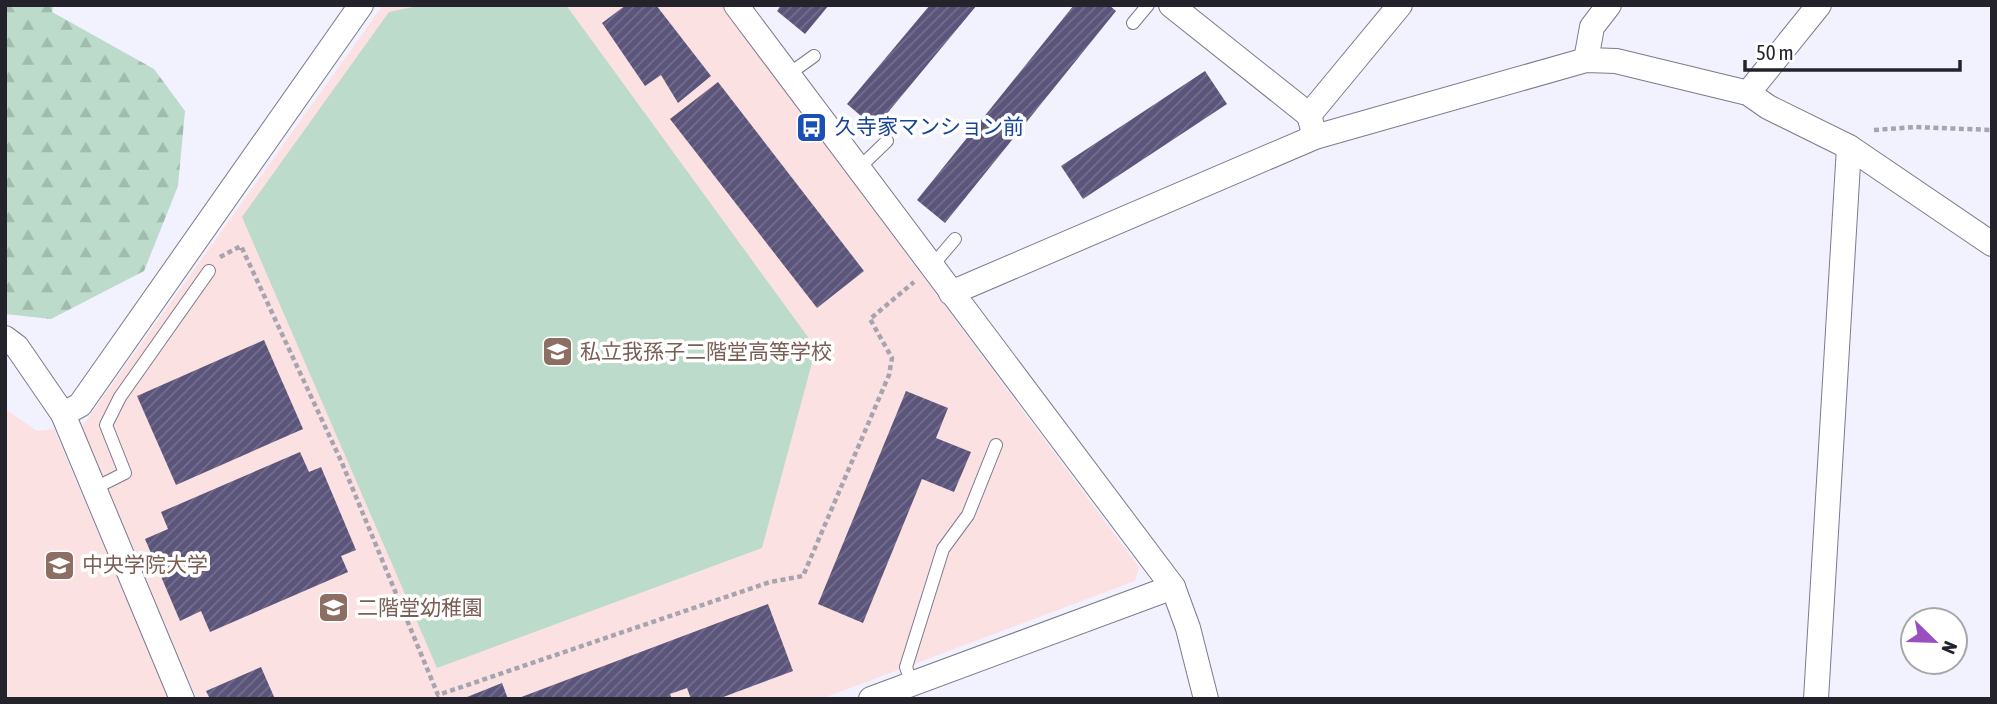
<svg xmlns="http://www.w3.org/2000/svg" width="1997" height="704" font-family="'Asap Condensed','Noto Sans JP',sans-serif">
<style>
.education{fill:#fce1e2}
.forest{fill:url(#forest-firs)}
.garden{fill:#bcdbca}
.building{fill:url(#building-hatch)}
.lines{fill:none;stroke-linecap:round;stroke-linejoin:round}
.service-casing{stroke:#7d7a8d;stroke-width:14}
.minor-casing{stroke:#7d7a8d;stroke-width:26}
.path{stroke:#a5a4af;stroke-width:4.5;stroke-dasharray:5 3.5;stroke-linecap:butt}
.service{stroke:#fff;stroke-width:12}
.minor{stroke:#fff;stroke-width:24}
.labels{text-anchor:middle;stroke-width:7;stroke-linejoin:round;paint-order:stroke}
.transit-label{font-size:21px;fill:#164399;stroke:#fff;text-anchor:start}
.education-label{font-size:21px;fill:#785e54;stroke:#fff;text-anchor:start}
</style>
<defs>
<pattern id="forest-firs" width="22" height="20" patternUnits="userSpaceOnUse" patternTransform="scale(1.75)"><rect width="22" height="20" fill="#bcdbca"/><path d="M5 1l3.5 6h-7zM16 11l3.5 6h-7z" fill="#a1bcae"/></pattern>
<pattern id="building-hatch" width="6" height="6" patternUnits="userSpaceOnUse" patternTransform="scale(1.75)"><rect width="6" height="6" fill="#5c557b"/><path d="M-1 1l2-2M0 6l6-6M5 7l2-2" fill="none" stroke="#746f8c"/></pattern>
</defs>
<rect width="100%" height="100%" fill="#f2f1fe"/>
<!-- education -->
<g class="education">
<polygon points="383,5 721,5 1139,567 1135,581 821,699 197,699 81,428"/>
<polygon points="5,409 37,431 54,429 169,699 5,699"/>
</g>
<!-- forest -->
<polygon class="forest" points="5,5 53,5 52,12 154,69 185,111 178,186 144,271 51,319 5,314"/>
<!-- garden -->
<polygon class="garden" points="423,5 566,5 816,348 762,548 437,668 242,217 389,12"/>
<!-- building -->
<g class="building">
<polygon points="626,5 656,5 711,76 678,103 661,75 645,86 602,23"/>
<polygon points="781,5 829,5 805,34 777,11"/>
<polygon points="930,5 977,5 875,128 847,104"/>
<polygon points="1074,5 1109,5 1116,11 945,223 917,200"/>
<polygon points="1205,71 1227,104 1083,199 1061,166"/>
<polygon points="718,82 864,271 817,308 670,119"/>
<polygon points="264,340 303,429 176,485 137,396"/>
<polygon points="906,391 948,408 936,438 971,452 954,492 922,479 863,623 818,604"/>
<polygon points="300,452 309,472 321,467 356,550 341,556 348,572 210,632 201,611 180,621 145,539 168,529 161,512"/>
<polygon points="768,604 793,671 718,699 691,699 687,688 670,694 672,699 516,699"/>
<polygon points="261,667 275,699 210,699 206,691"/>
<polygon points="502,683 508,699 462,699"/>
</g>
<g class="lines">
<defs>
<g id="service">
<polyline points="1133,23 1148,5"/>
<polyline points="789,74 814,56"/>
<polyline points="859,168 887,141"/>
<polyline points="932,266 955,239"/>
<polyline points="93,489 125,473 106,425 120,397 209,271"/>
<polyline points="912,684 906,667 943,549 968,515 996,445"/>
</g>
<g id="minor">
<polyline points="736,5 1173,587 1188,628 1206,699"/>
<polyline points="1171,5 1309,115 1315,137"/>
<polyline points="1586,60 1592,27 1609,5"/>
<polyline points="1748,93 1819,5"/>
<polyline points="1309,115 1400,5"/>
<polyline points="1849,147 1992,244"/>
<polyline points="951,293 1315,137 1586,60 1616,61 1748,93 1768,107 1849,147 1816,699"/>
<polyline points="5,338 17,347 63,414 80,405 361,5"/>
<polyline points="63,414 182,699"/>
<polyline points="871,699 1173,587"/>
</g>
</defs>
<!-- service casing -->
<use href="#service" class="service-casing"/>
<!-- minor casing -->
<use href="#minor" class="minor-casing"/>
<!-- path -->
<g class="path">
<polyline points="1874,130 1915,127 1992,130"/>
<polyline points="220,257 241,246 342,463 438,695 770,582 803,576 889,375 892,358 870,319 914,282"/>
</g>
<!-- service -->
<use href="#service" class="service"/>
<!-- minor -->
<use href="#minor" class="minor"/>
</g>
<!-- icons -->
<defs>
<symbol id="bus-square" viewBox="-11 -11 22 22"><rect x="-9" y="-9" width="18" height="18" rx="4" fill="#1a4fb4" stroke="#fff"/><path d="M-5-6H5V4H4V6H2V4H-2V6H-4V4H-5ZM-3.5-4V0h7V-4ZM-3.5 1.2v1.5H-2V1.2ZM2 1.2v1.5H3.5V1.2Z" fill="#fff"/></symbol>
<symbol id="school-square" viewBox="-11 -11 22 22"><rect x="-9" y="-9" width="18" height="18" rx="4" fill="#8d6e63" stroke="#fff"/><path d="M0-5L7-2L0 1L-7-2ZM-4 1L0 2.5L4 1V4Q0 6-4 4Z" fill="#fff"/></symbol>
<symbol id="university-square" viewBox="-11 -11 22 22"><rect x="-9" y="-9" width="18" height="18" rx="4" fill="#8d6e63" stroke="#fff"/><path d="M0-5L7-2L0 1L-7-2ZM-4 1L0 2.5L4 1V4Q0 6-4 4Z" fill="#fff"/></symbol>
</defs>
<g fill-rule="evenodd">
<use href="#bus-square" x="794" y="110" width="35" height="35"/>
<use href="#school-square" x="540" y="334" width="35" height="35"/>
<use href="#university-square" x="42" y="548" width="35" height="35"/>
<use href="#school-square" x="316" y="590" width="35" height="35"/>
</g>
<g class="labels">
<!-- transit labels -->
<g class="transit-label">
<text x="835" y="134">久寺家マンション前</text>
</g>
<!-- education labels -->
<g class="education-label">
<text x="580" y="359">私立我孫子二階堂高等学校</text>
<text x="82" y="572">中央学院大学</text>
<text x="357" y="615">二階堂幼稚園</text>
</g>
</g>
<!-- border -->
<rect width="1997" height="704" fill="none" stroke="#24232b" stroke-width="14"/>
<!-- north arrow -->
<g transform="translate(1934 641) rotate(113)"><circle r="33" fill="#ffffff" stroke="#a7a7aa" stroke-width="2"/>
<path d="M0-5L12 26L0 18L-12 26Z" fill="#9a4ebf"/>
<text y="-10" font-size="19" font-weight="bold" text-anchor="middle" fill="#24232b">N</text>
</g>
<!-- scale -->
<path d="M1745 60v10h215v-10" fill="none" stroke="#24232b" stroke-width="3.5"/>
<text x="1756" y="60" font-size="21" fill="#24232b" stroke="#ffffff" stroke-width="5" paint-order="stroke">50 m</text>
</svg>
